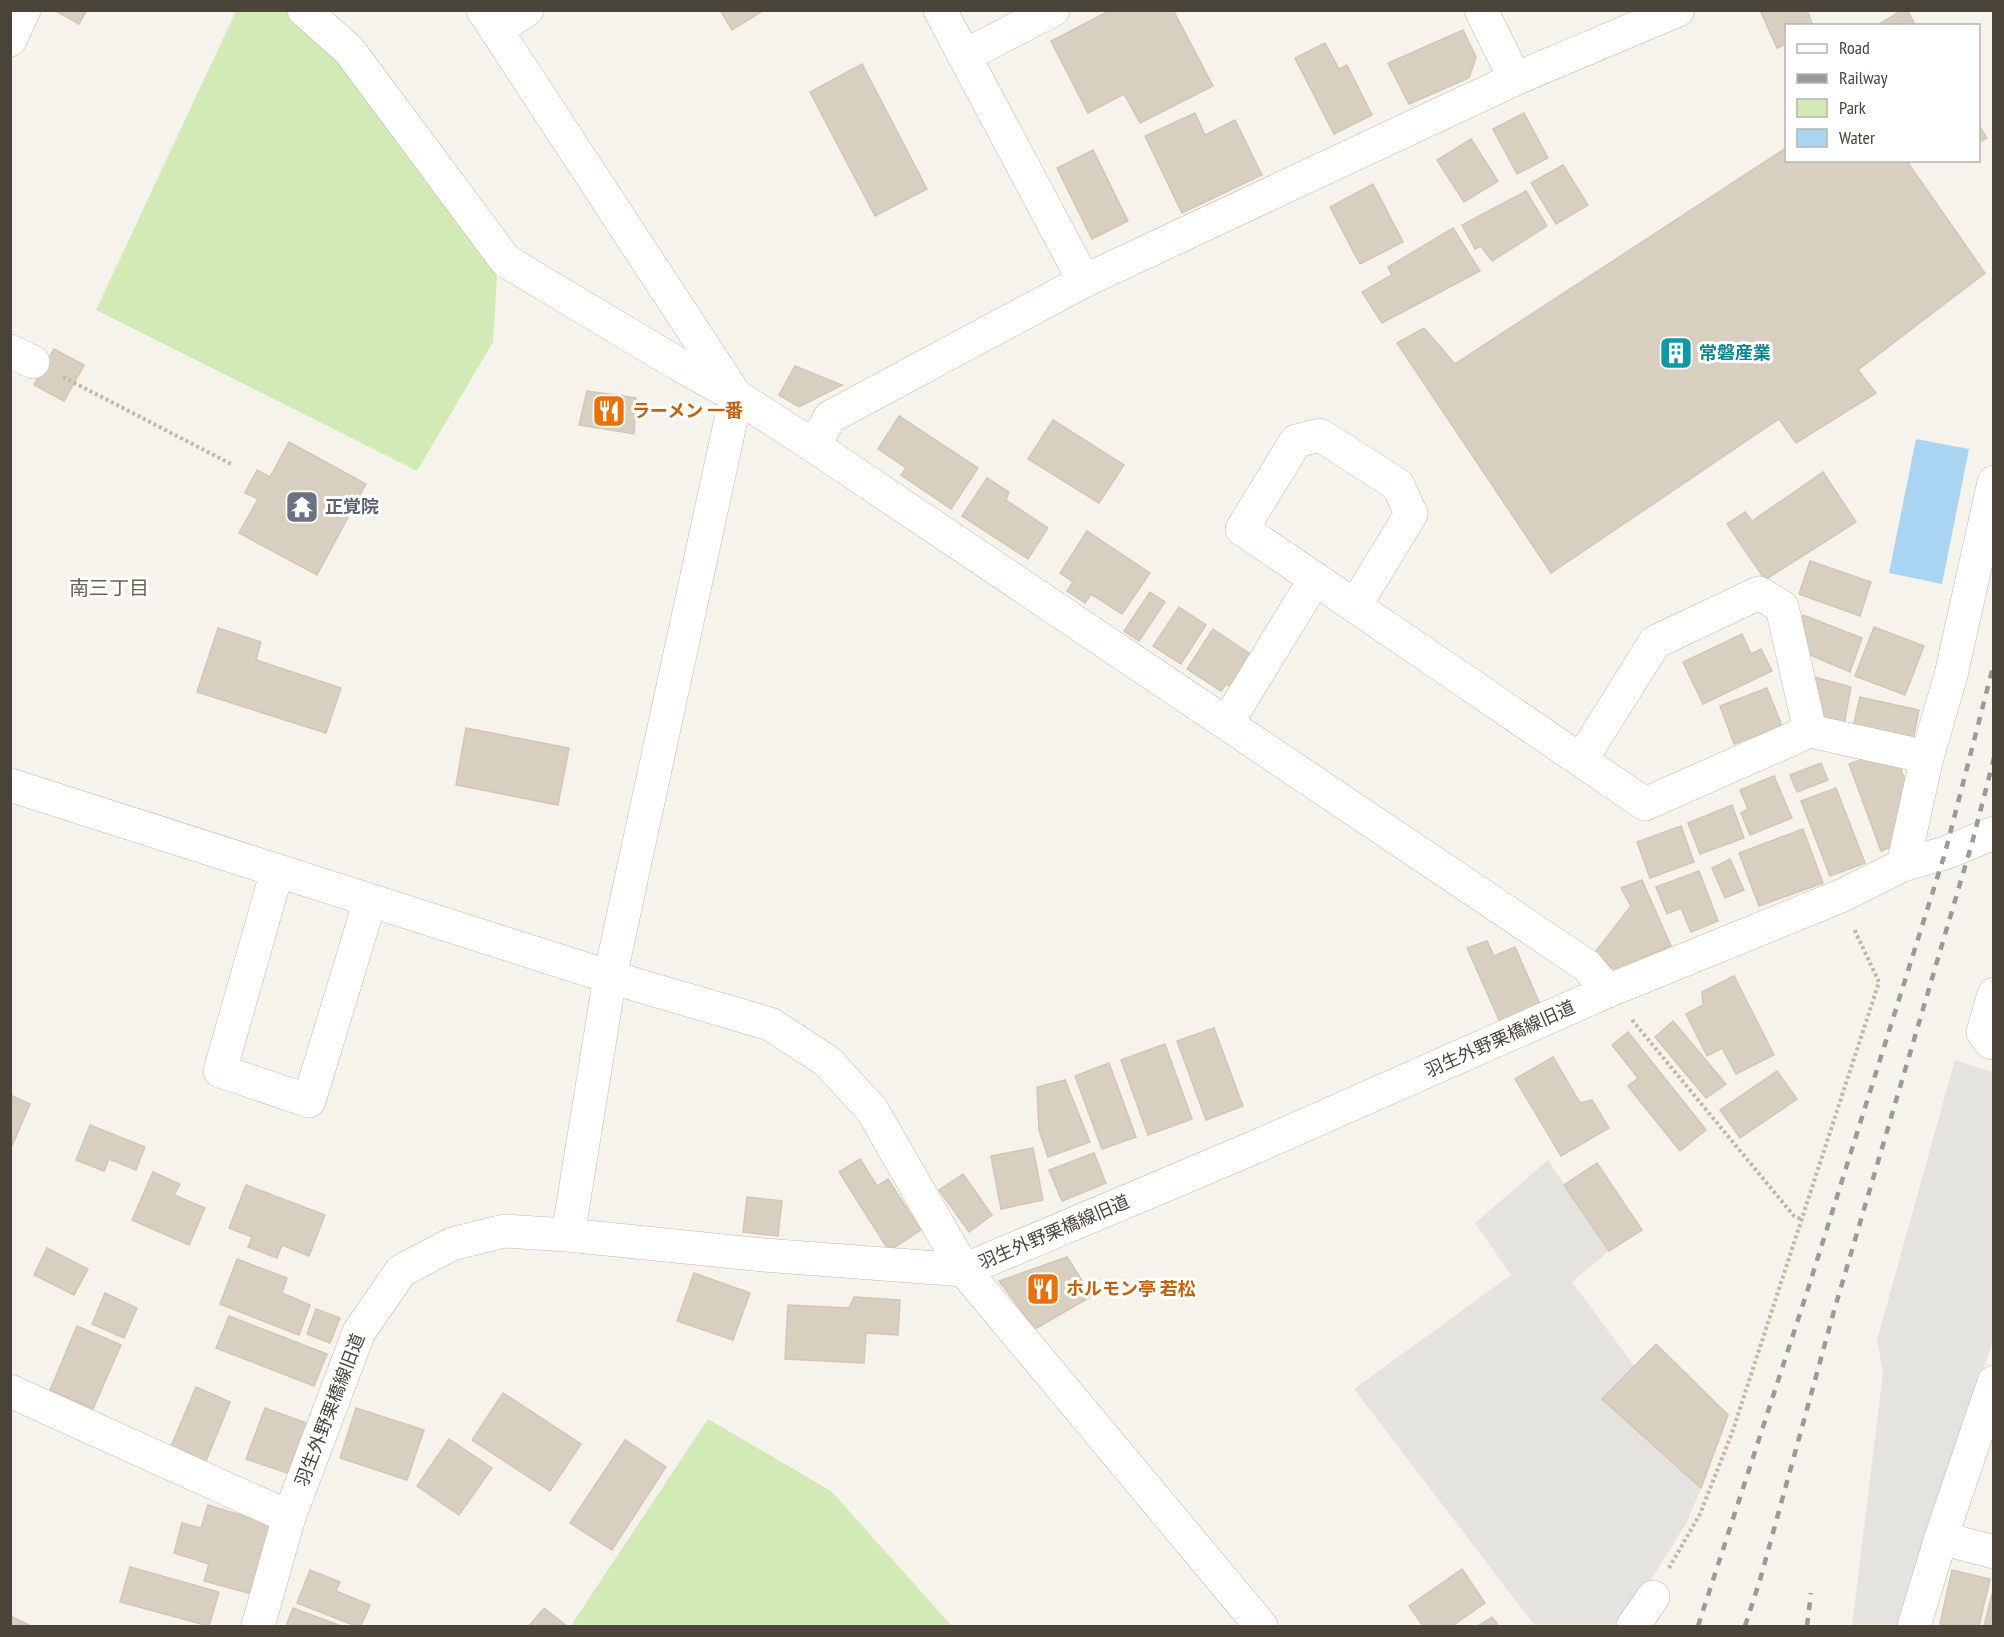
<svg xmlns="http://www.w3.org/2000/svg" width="2004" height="1637" font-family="'PT Sans Narrow','Noto Sans JP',sans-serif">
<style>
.green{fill:#d2eab5}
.parking{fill:#e5e3e0}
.water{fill:#a9d4f2}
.building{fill:#d8cfc1;stroke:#d3c7b4;stroke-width:1.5}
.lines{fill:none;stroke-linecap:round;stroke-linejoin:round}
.minor-casing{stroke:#c2bbae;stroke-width:34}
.path{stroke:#c4b79f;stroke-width:4;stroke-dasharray:3 3;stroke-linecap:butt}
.minor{stroke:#fff;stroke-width:33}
.rail{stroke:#9a9a9a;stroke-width:4.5;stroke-dasharray:8 8;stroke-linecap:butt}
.labels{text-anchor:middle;stroke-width:6;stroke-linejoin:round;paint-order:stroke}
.culture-label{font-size:18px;font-weight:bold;fill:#0d838f;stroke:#fff;text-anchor:start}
.food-label{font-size:18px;font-weight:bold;fill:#c56008;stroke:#fff;text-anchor:start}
.worship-label{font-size:18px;font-weight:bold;fill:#5b616d;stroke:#fff;text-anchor:start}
.street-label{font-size:18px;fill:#4b4439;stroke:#fff}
.neighbourhood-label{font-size:20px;fill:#6e6250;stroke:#fff}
</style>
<rect width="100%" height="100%" fill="#f6f3ec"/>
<!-- green -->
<g class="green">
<polygon points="236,11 289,11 339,58 497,277 493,342 417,471 96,310"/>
<polygon points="708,1419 831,1491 952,1626 574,1626 572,1624"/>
</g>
<!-- parking -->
<g class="parking">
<polygon points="1955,1060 1993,1072 1993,1340 1928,1542 1904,1626 1852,1626 1883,1373 1877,1340"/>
<polygon points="1548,1160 1609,1251 1572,1282 1635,1367 1602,1399 1701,1488 1687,1522 1622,1626 1535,1626 1354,1389 1511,1275 1475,1223"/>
</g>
<!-- water -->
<polygon class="water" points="1916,439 1969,449 1942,584 1889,573"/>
<!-- building -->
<g class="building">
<polygon points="54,10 87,10 79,24"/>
<polygon points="720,10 764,10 732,30"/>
<polygon points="1111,10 1173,10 1213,86 1140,123 1124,94 1088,113 1051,41"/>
<polygon points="1760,10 1807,10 1813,26 1786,26 1786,44 1777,48"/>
<polygon points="1902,10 1907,10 1916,26 1876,26"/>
<polygon points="1463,30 1476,57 1469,78 1409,104 1388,63"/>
<polygon points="1325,43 1339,69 1347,65 1372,115 1334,134 1295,58"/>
<polygon points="862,64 927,189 875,216 810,92"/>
<polygon points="1195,113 1205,135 1235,120 1262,175 1182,213 1145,136"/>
<polygon points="1524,113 1548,158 1517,174 1493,129"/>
<polygon points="1978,124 1987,138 1978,143"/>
<polygon points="1471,139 1498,181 1464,202 1437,160"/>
<polygon points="1786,148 1786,160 1906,160 1985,273 1858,370 1876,393 1796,443 1779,419 1551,573 1397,343 1424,328 1455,364"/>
<polygon points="1093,150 1128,221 1092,239 1057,168"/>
<polygon points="1563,165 1588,205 1556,224 1531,183"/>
<polygon points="1373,184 1403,242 1360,264 1330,207"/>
<polygon points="1526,191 1547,226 1492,261 1481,246 1475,249 1462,225"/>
<polygon points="1453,228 1480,271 1382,323 1362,292 1392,275 1388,267"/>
<polygon points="54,349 84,365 64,401 34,385"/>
<polygon points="795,366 842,385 799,407 779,395"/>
<polygon points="587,391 636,398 634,434 579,425"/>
<polygon points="899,416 978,468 951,509 901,475 906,468 878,449"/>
<polygon points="1053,420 1124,465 1099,503 1028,459"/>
<polygon points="289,442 366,484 317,575 239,533 258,499 245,493 257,470 270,477"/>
<polygon points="1823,472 1856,522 1765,580 1727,524 1745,512 1752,521"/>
<polygon points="987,478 1009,492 1006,500 1048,528 1028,559 962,516"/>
<polygon points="1087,531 1150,573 1122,614 1091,594 1085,603 1067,591 1073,582 1060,573"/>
<polygon points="1810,561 1871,582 1860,616 1799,594"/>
<polygon points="1150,592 1165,602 1139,641 1124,631"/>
<polygon points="1179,607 1206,625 1181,664 1153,646"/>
<polygon points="1803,615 1862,638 1850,672 1803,652"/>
<polygon points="1874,627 1924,646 1905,695 1855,676"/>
<polygon points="218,628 261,642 256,660 341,688 326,733 197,692"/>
<polygon points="1213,629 1256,658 1235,690 1226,684 1221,691 1187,669"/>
<polygon points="1742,634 1751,654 1761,649 1772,671 1703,704 1683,662"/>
<polygon points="1811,676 1851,687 1844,725 1818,719"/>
<polygon points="1767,688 1782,726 1734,744 1720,706"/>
<polygon points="1860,697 1919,710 1913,740 1853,727"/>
<polygon points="466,728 569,748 558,805 456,785"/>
<polygon points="1871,756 1899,764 1911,796 1896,845 1881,851 1849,764"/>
<polygon points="1821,763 1828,780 1797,792 1790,775"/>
<polygon points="1774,776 1792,818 1750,835 1741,813 1748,809 1740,790"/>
<polygon points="1836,788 1865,863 1830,876 1801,801"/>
<polygon points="1732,805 1744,838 1700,854 1688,823"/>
<polygon points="1681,826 1694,862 1650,878 1637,842"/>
<polygon points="1803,829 1823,883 1759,906 1739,853"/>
<polygon points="1730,859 1744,890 1725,898 1712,868"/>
<polygon points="1699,871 1718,921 1691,932 1681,908 1667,914 1656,887"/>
<polygon points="1642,880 1671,946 1614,969 1593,955 1631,906 1621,888"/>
<polygon points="1487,941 1494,956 1515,947 1540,1004 1500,1022 1467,948"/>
<polygon points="1734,976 1774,1055 1736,1074 1722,1048 1707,1056 1686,1014 1703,1005 1702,992"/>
<polygon points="1673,1021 1726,1084 1706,1098 1655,1037"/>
<polygon points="1214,1028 1243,1106 1206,1120 1177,1041"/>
<polygon points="1628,1032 1706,1130 1680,1151 1628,1086 1638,1078 1612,1045"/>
<polygon points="1165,1044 1192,1119 1148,1135 1121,1060"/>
<polygon points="1553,1057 1580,1103 1592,1100 1609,1128 1561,1156 1515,1079"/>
<polygon points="1109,1063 1136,1137 1102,1149 1075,1076"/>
<polygon points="1777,1071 1797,1099 1740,1138 1720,1110"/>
<polygon points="1065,1080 1090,1142 1048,1157 1039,1130 1037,1087"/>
<polygon points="10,1095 30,1104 12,1146 10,1145"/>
<polygon points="90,1125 145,1147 136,1170 109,1159 104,1171 76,1160"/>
<polygon points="1033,1148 1043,1200 1001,1209 991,1156"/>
<polygon points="1094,1153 1106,1183 1062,1201 1049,1170"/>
<polygon points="860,1159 877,1186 888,1179 921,1230 889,1251 839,1172"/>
<polygon points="1597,1163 1642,1230 1609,1251 1564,1185"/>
<polygon points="153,1172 180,1184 174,1195 205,1208 189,1245 132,1220"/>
<polygon points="963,1174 992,1215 969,1232 939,1190"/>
<polygon points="246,1185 325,1215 309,1256 282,1245 277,1258 248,1247 252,1237 229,1228"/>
<polygon points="747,1197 782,1201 778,1236 743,1232"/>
<polygon points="47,1248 88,1269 74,1295 34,1275"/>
<polygon points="1067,1257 1092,1296 1035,1329 999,1281"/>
<polygon points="237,1259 287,1278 282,1293 310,1305 299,1335 220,1304"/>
<polygon points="694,1273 750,1293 733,1340 677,1321"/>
<polygon points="105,1293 137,1308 124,1338 92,1324"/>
<polygon points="854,1297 900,1300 898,1335 866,1333 864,1363 785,1359 788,1305 849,1308"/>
<polygon points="316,1309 340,1318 330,1343 307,1334"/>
<polygon points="229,1316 327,1354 314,1386 216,1348"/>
<polygon points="77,1326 121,1345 93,1409 50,1390"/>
<polygon points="1656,1344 1728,1415 1701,1488 1602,1399"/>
<polygon points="196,1387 230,1402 204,1466 169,1451"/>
<polygon points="503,1393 581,1444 550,1491 472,1440"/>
<polygon points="265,1408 309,1424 290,1474 246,1459"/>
<polygon points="356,1408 424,1430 407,1480 340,1458"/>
<polygon points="449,1439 492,1468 459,1515 417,1486"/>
<polygon points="625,1440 666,1467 612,1550 570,1523"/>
<polygon points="208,1505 271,1524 252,1594 204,1581 209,1564 174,1553 182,1523 201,1528"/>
<polygon points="130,1567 219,1592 209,1626 120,1602"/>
<polygon points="1462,1569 1485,1603 1452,1626 1423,1626 1409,1606"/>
<polygon points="310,1570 340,1582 336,1591 370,1605 361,1626 356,1626 297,1603"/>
<polygon points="1952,1570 1990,1579 1979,1626 1952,1626 1940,1624"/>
<polygon points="1992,1594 1994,1594 1994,1626 1984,1626"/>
<polygon points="293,1608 341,1626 286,1626"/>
<polygon points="544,1608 567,1626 529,1626"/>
<polygon points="10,1616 31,1626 10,1626"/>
<polygon points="1492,1617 1499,1626 1478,1626"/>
</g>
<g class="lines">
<defs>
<g id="minor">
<polyline points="304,10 349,50 506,261 678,364 736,396 814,446 1587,966 1608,991"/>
<polyline points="483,10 736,396 610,977 568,1235"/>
<polyline points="940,10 1084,281"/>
<polyline points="1481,10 1515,79"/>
<polyline points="496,30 527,10"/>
<polyline points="10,40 24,10"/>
<polyline points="964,56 1053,10"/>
<polyline points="10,351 33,362"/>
<polyline points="814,446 830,417 1084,281 1515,79 1678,10"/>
<path d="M1355 606 1411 514 1398 485 1320 435 1296 441 1242 529C1376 621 1511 712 1645 804L1810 731 1927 757"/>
<polyline points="1227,723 1315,579"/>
<polyline points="1581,760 1655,642 1759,593 1782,607 1810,731"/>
<polyline points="10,785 610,977 770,1024 827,1061 872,1110 964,1270 1261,1626"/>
<polyline points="1903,865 1927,757 1951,675 1994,482"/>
<polyline points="277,871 220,1071 309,1101 370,901"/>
<polyline points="1994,994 1983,1032 1990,1042 1994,1043"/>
<polyline points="10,1391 289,1517"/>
<polyline points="1941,1538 1994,1552"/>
<polyline points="258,1626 289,1517 359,1332 401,1271 452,1244 504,1231 568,1235 764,1255 964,1270 1253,1148 1608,991 1841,896 1903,865 1945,853 1994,833"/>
<polyline points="1633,1626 1653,1597"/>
<polyline points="1914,1626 1941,1538 1994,1382"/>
</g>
</defs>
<!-- minor casing -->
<use href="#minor" class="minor-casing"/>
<!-- path -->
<g class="path">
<polyline points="63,377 233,465"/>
<polyline points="1632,1020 1794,1216 1803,1220"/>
<polyline points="1669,1568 1700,1514 1732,1433 1879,982 1854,929"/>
</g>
<!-- minor -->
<use href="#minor" class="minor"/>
<!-- rail -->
<g class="rail">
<polyline points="1698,1626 1808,1289 1945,853 1994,663"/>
<polyline points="1745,1626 1760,1580 1834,1311 1972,843 1994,758"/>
<polyline points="1807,1626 1811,1593"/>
</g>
</g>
<!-- icons -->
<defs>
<symbol id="building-square" viewBox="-11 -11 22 22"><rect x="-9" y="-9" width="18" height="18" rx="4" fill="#0f9aa8" stroke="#fff"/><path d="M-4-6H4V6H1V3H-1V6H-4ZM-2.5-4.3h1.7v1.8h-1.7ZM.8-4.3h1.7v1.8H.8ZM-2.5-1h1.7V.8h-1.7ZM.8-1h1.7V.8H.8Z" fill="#fff"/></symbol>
<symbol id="restaurant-square" viewBox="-11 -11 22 22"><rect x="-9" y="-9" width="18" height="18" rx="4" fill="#e8710a" stroke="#fff"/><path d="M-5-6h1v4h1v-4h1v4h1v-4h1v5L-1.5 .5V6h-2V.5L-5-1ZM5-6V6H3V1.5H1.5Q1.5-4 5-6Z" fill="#fff"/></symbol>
<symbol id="temple-square" viewBox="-11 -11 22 22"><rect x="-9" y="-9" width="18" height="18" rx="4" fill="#6b7280" stroke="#fff"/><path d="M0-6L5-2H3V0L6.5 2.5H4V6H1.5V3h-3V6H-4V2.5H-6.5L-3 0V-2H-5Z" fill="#fff"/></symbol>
</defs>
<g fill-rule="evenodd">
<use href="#building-square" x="1657" y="334" width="38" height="38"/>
<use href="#restaurant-square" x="590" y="392" width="38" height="38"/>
<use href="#temple-square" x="283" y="488" width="38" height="38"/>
<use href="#restaurant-square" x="1024" y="1270" width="38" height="38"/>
</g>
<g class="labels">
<!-- culture labels -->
<g class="culture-label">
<text x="1699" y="359">常磐産業</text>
</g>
<!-- food labels -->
<g class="food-label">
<text x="632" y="417">ラーメン 一番</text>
<text x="1066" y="1295">ホルモン亭 若松</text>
</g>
<!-- worship labels -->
<g class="worship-label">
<text x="325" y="513">正覚院</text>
</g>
<!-- street labels -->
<g class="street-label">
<text transform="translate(1500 1039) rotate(-24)" y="6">羽生外野栗橋線旧道</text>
<text transform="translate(1054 1232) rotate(-23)" y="6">羽生外野栗橋線旧道</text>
<text transform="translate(330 1410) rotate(-69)" y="6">羽生外野栗橋線旧道</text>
</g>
<!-- neighbourhood labels -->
<g class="neighbourhood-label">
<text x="109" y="595">南三丁目</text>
</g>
</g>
<!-- border -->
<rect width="2004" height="1637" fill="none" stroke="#4b4439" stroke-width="24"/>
<!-- legend -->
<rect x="1785" y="24" width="195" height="138" fill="#ffffff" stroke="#b7b4b0" stroke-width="1.5"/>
<rect x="1797" y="44" width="30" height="9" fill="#ffffff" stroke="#b7b4b0" stroke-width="1.5"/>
<text x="1839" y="54" font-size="18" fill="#4b4439">Road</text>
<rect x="1797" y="74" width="30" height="9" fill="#9a9a9a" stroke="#b7b4b0" stroke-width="1.5"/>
<text x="1839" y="84" font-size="18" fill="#4b4439">Railway</text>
<rect x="1797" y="99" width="30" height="18" fill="#d2eab5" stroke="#b7b4b0" stroke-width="1.5"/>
<text x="1839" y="114" font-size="18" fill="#4b4439">Park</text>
<rect x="1797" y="129" width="30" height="18" fill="#a9d4f2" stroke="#b7b4b0" stroke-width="1.5"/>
<text x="1839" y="144" font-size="18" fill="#4b4439">Water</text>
</svg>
